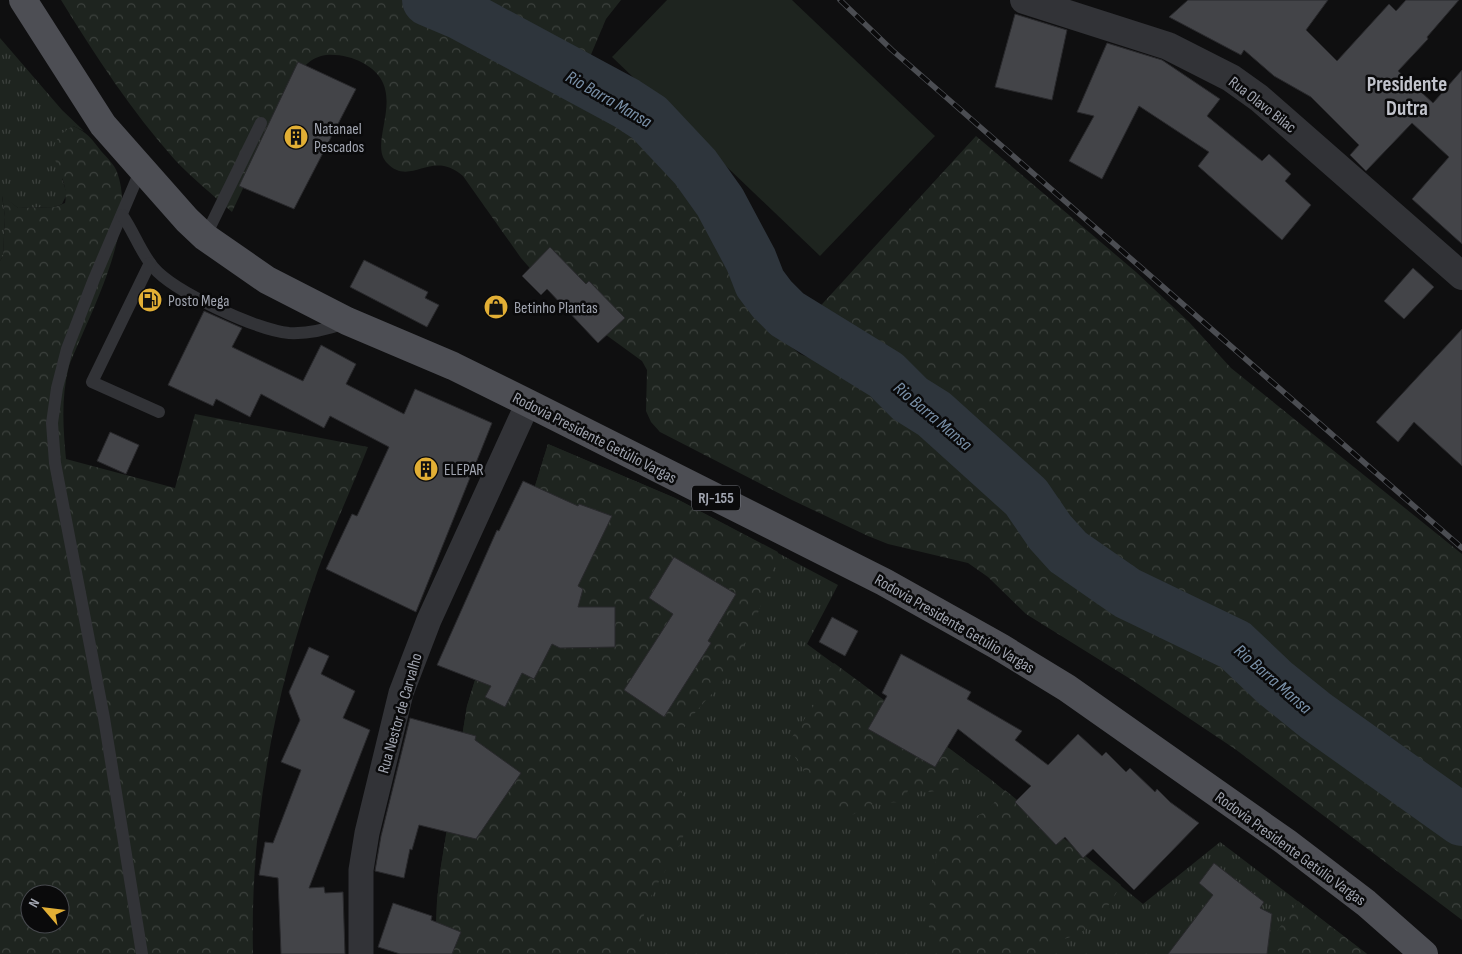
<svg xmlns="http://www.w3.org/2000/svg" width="1462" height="954" font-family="'Sofia Sans Condensed',sans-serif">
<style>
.grass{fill:url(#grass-tufts)}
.forest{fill:url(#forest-crowns);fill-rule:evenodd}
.pitch{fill:#1e241f}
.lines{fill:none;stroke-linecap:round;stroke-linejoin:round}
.river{stroke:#2e353c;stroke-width:52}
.building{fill:#434448;stroke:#29292c}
.service{stroke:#323337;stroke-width:12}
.minor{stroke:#323337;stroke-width:25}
.tertiary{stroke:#323337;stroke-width:28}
.primary{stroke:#4d4e54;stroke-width:28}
.rail-casing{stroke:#4b4d52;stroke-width:5.5}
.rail{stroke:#0a0a0b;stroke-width:4;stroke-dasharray:11;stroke-linecap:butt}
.labels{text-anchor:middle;stroke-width:5;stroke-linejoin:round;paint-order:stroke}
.shield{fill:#0a0a0b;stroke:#74767e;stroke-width:1}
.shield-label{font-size:15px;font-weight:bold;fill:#a1a5b0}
.street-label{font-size:16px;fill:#a1a5b0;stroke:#0a0a0b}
.poi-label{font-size:16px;fill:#a1a5b0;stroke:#0a0a0b;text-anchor:start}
.water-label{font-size:18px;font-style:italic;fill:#7a91a9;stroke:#0a0a0b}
.district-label{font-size:21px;font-weight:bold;fill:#c2c4cc;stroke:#0a0a0b}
</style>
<defs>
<pattern id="grass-tufts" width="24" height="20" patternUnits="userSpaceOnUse" patternTransform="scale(1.25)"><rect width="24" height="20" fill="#1e241f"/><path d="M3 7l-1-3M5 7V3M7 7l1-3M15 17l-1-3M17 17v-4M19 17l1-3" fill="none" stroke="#3c413d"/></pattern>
<pattern id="forest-crowns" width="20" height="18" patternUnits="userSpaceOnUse" patternTransform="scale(1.25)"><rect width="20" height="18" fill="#1e241f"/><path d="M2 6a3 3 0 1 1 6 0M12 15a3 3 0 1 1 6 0" fill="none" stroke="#3c413d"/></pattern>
</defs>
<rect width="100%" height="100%" fill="#0f0f10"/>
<!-- grass -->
<g class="grass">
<polygon points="0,38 62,110 84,131 73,126 62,179 67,194 62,204 55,207 18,208 2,196 5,217 3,256 0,261"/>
<polygon points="548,444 675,498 838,585 807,644 989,778 1143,904 1220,842 1367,954 435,954 437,901 441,866 467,706"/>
</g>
<!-- forest -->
<g class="forest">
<path d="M61 0H411L611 114 641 136 703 201 720 231 733 284 783 340 800 354 877 385 902 402 961 449 1015 508 1042 547 1055 558 1125 605 1234 656 1250 680 1281 708 1453 830 1462 839V920L1235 749 1132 680 1026 614 988 577 968 563 888 544 868 536 792 500 660 432 651 422 646 411 647 370 642 361 591 324 535 274 521 258 463 176C431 148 411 188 387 163 366 142 412 89 363 63 352 57 339 54 326 55 310 57 301 69 292 83L232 212C213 195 193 179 175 160 132 112 95 55 61 0Z"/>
<polygon points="459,0 621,0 606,19 587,64"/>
<path d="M73 126C87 132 92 139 101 151 107 158 114 164 117 172 138 227 89 315 69 366 61 397 63 427 66 459L175 488 195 414 368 447C352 488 333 528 318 570 274 693 250 823 253 954H0V261L3 256 5 217 2 195 18 208 55 207 65 203C72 173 31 149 73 126ZM30 894H60V924H30Z"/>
<polygon points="976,136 1136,272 1189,322 1231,368 1462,554 1462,800 1308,685 1250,636 1203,604 1099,555 1075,539 1041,492 886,362 813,314"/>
<path d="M548 444 675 498 778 552C767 593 751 636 729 672 713 698 683 717 675 749 673 758 672 770 675 779 680 794 692 803 688 821 676 871 633 897 642 954H435L437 901 441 866 467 706Z"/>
<polygon points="834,663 965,760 945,789 930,792 910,787 902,802 875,803 846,818 834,813 824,801 795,757 791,748 792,737 817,701 822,676"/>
<path d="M1005 790 1121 885C1102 918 1087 937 1049 942L1045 954H951L936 940 927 923 937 854 943 841 956 826 987 811Z"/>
<polygon points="1298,901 1367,954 1280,954 1274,943 1273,937"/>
</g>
<!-- pitch -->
<polygon class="pitch" points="667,0 792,0 935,136 820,256 612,57"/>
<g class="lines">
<!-- river -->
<polyline class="river" points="428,0 461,14 626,103 649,118 695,167 720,202 751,260 760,283 772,299 787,314 886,375 910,399 934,414 1026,497 1050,532 1068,552 1127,593 1235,645 1275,683 1316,716 1462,820"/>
</g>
<!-- building -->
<g class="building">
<polygon points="1188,0 1328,0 1306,30 1337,61 1389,4 1396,11 1406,0 1459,0 1427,37 1428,39 1398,71 1433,103 1462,70 1462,244 1412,199 1449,157 1412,123 1366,171 1350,155 1359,145 1311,97 1274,76 1244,50 1241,55 1169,17"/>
<polygon points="1015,14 1067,30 1052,100 995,87"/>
<polygon points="1107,43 1162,60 1220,99 1207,116 1262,161 1269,154 1291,174 1285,181 1311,205 1282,240 1198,166 1209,152 1139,106 1102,179 1069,161 1094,116 1077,112"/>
<polygon points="298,62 356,89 294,209 239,186"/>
<polygon points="550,247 586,284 589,281 625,318 598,343 547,289 541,295 522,276"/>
<polygon points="364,260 428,292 425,298 439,305 427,327 350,287"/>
<polygon points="1413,268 1434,287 1404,319 1384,301"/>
<polygon points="204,311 242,328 232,347 303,381 321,345 356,364 346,384 404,414 415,389 492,423 416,612 326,569 352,514 357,516 389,447 330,416 324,428 261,394 250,417 216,399 213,406 168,385"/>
<polygon points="1462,329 1462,466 1414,422 1398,442 1376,422"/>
<polygon points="110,432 139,445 126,474 97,461"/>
<polygon points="523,481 578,506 579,504 612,516 578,586 583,589 578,607 615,607 615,647 560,648 552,644 534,679 522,673 505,707 485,697 491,686 437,665 497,530 499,531"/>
<polygon points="674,557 736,594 708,641 711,643 664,717 624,690 673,614 649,598"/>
<polygon points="832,617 858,631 845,656 819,642"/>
<polygon points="309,647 329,656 321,674 355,691 343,718 370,730 309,888 324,887 325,893 343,892 345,954 281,954 278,878 259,875 265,842 273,843 301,770 281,762 300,720 289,692"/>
<polygon points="901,654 971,692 967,699 1022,731 1015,740 1048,765 1078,734 1102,756 1106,752 1126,772 1130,768 1155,792 1157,789 1170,802 1199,823 1134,890 1093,849 1083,858 1065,837 1056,845 1015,802 1031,786 958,729 935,767 868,729 887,696 882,693"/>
<polygon points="410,718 476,736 475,740 521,773 476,839 419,825 412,850 410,849 404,878 375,871 381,836"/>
<polygon points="1214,863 1264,902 1260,908 1272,914 1267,954 1168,954 1213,895 1199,883"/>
<polygon points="393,903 432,916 431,920 461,932 452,954 400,954 378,947"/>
</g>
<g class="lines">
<!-- service -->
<g class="service">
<polyline points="141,169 94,279 67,349 57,388 52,423 55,463 104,718 142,954"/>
<path d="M122 215C134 232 140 251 153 267 174 292 257 330 289 333 307 334 328 329 345 323"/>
<polyline points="205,237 261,123"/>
<polyline points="150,263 92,382 159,412"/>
</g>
<!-- minor -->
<polyline class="minor" points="361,954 361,870 367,833 401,693 429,620 528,403"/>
<!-- tertiary -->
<polyline class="tertiary" points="1024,0 1168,46 1231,78 1259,98 1462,276"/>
<!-- primary -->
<polyline class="primary" points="23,0 103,125 187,220 205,237 267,280 347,321 453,366 528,403 884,582 1000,647 1067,688 1286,842 1366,903 1424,954"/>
<defs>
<polyline id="rail" points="840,0 892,50 1462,548"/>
</defs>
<!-- rail casing -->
<use href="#rail" class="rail-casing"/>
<!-- rail -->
<use href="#rail" class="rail"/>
</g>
<!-- icons -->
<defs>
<symbol id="building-disc" viewBox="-11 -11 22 22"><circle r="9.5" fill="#e2af35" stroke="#0a0a0b"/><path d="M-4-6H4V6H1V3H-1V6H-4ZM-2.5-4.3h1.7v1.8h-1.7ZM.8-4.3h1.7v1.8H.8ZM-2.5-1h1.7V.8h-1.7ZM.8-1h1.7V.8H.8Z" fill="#111"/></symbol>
<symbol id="fuel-disc" viewBox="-11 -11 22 22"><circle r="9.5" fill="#e2af35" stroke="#0a0a0b"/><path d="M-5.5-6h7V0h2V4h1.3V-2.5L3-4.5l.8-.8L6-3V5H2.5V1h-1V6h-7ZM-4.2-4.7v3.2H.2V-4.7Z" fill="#111"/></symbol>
<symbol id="shop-disc" viewBox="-11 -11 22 22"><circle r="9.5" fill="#e2af35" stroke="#0a0a0b"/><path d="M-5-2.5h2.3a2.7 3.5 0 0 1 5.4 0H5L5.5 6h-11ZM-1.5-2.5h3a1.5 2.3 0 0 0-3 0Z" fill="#111"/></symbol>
</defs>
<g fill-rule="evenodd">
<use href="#building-disc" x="282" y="123" width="28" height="28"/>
<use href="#fuel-disc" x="136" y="286" width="28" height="28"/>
<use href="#shop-disc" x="482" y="293" width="28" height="28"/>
<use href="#building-disc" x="412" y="455" width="28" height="28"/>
</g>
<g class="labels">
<!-- shield labels -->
<rect class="shield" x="692" y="485.5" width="48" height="25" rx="4"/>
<g class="shield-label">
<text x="716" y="503">RJ-155</text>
</g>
<!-- street labels -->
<g class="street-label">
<text transform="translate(1263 104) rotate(38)" y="6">Rua Olavo Bilac</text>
<text transform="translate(595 437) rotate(27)" y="6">Rodovia Presidente Getúlio Vargas</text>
<text transform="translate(955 623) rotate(30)" y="6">Rodovia Presidente Getúlio Vargas</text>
<text transform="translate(399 713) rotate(-74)" y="6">Rua Nestor de Carvalho</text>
<text transform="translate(1291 848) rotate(36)" y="6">Rodovia Presidente Getúlio Vargas</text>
</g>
<!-- poi labels -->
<g class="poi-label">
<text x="314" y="134">Natanael<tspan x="314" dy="18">Pescados</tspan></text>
<text x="168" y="306">Posto Mega</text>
<text x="514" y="313">Betinho Plantas</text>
<text x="444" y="475">ELEPAR</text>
</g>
<!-- water labels -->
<g class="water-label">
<text transform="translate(609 99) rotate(30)" y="6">Rio Barra Mansa</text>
<text transform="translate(933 416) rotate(40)" y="6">Rio Barra Mansa</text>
<text transform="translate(1273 679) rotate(41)" y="6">Rio Barra Mansa</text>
</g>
<!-- district labels -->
<g class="district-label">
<text x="1407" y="91">Presidente<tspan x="1407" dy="24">Dutra</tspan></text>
</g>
</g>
<!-- north arrow -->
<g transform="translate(45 909) rotate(298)"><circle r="24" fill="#0a0a0b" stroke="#46484d"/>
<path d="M0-4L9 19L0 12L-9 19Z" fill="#e2af35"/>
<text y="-8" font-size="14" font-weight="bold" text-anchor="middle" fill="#a1a5b0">N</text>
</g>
</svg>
